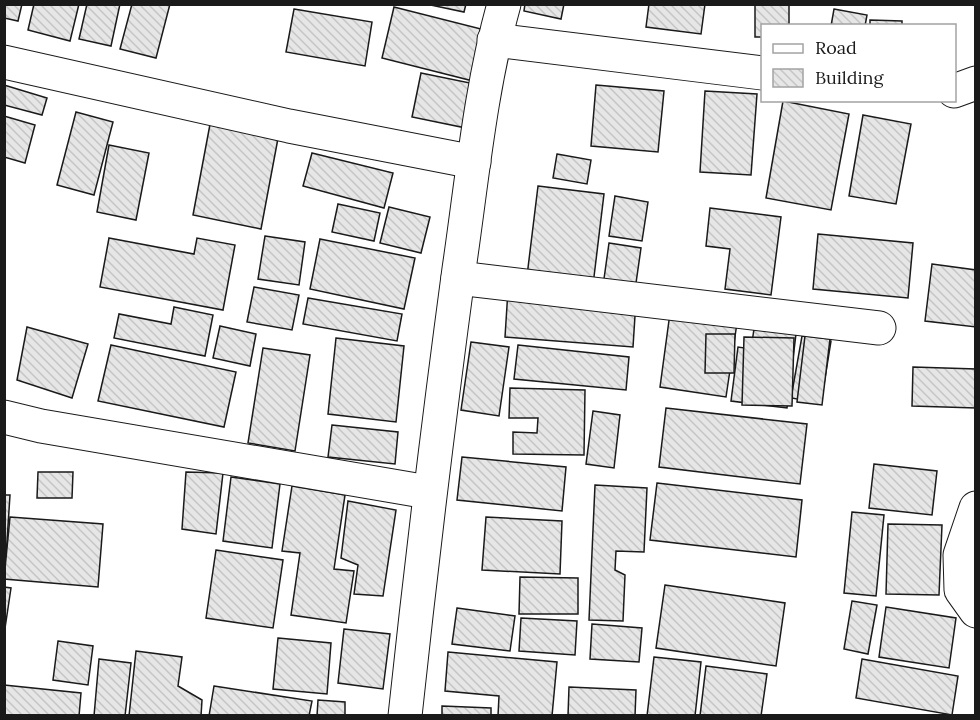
<svg xmlns="http://www.w3.org/2000/svg" width="980" height="720" font-family="Lora,serif">
<style>
.building{fill:url(#building-back-hatch);stroke:#1a1a1a;stroke-width:1.5}
.lines{fill:none;stroke-linecap:round;stroke-linejoin:round}
.minor-casing{stroke:#1a1a1a;stroke-width:35}
.minor{stroke:#fff;stroke-width:33}
</style>
<defs>
<pattern id="building-back-hatch" width="6" height="6" patternUnits="userSpaceOnUse" patternTransform="scale(1.5)"><rect width="6" height="6" fill="#e6e6e6"/><path d="M-1 5l2 2M0 0l6 6M5-1l2 2" fill="none" stroke="#c5c5c5"/></pattern>
</defs>
<rect width="100%" height="100%" fill="#fff"/>
<!-- building -->
<g class="building">
<polygon points="4,4 22,4 18,21 4,18"/>
<polygon points="34,4 79,4 70,41 28,30"/>
<polygon points="87,4 120,4 111,46 79,39"/>
<polygon points="132,4 170,4 156,58 120,49"/>
<polygon points="426,4 466,4 464,12"/>
<polygon points="525,4 564,4 561,19 524,11"/>
<polygon points="649,4 705,4 701,34 646,27"/>
<polygon points="755,4 789,4 789,26 762,26 762,37 755,37"/>
<polygon points="394,7 485,30 473,81 382,58"/>
<polygon points="294,9 372,22 365,66 286,52"/>
<polygon points="834,9 867,15 865,26 831,26"/>
<polygon points="870,20 902,21 902,26 870,26"/>
<polygon points="421,73 475,84 466,128 412,117"/>
<polygon points="4,85 47,98 42,115 4,105"/>
<polygon points="596,85 664,91 658,152 591,146"/>
<polygon points="705,91 757,94 751,175 700,172"/>
<polygon points="783,101 849,114 831,210 766,198"/>
<polygon points="76,112 113,122 94,195 57,185"/>
<polygon points="863,115 911,124 896,204 849,196"/>
<polygon points="4,116 35,125 25,163 4,157"/>
<polygon points="211,119 279,133 261,229 193,215"/>
<polygon points="109,145 149,153 136,220 97,212"/>
<polygon points="312,153 393,173 384,208 303,186"/>
<polygon points="557,154 591,160 587,184 553,178"/>
<polygon points="538,186 604,194 593,285 527,276"/>
<polygon points="615,196 648,202 642,241 609,236"/>
<polygon points="338,204 380,213 374,241 332,232"/>
<polygon points="389,207 430,217 421,253 380,243"/>
<polygon points="710,208 781,217 771,295 725,289 730,249 706,246"/>
<polygon points="818,234 913,243 908,298 813,289"/>
<polygon points="265,236 305,242 299,285 258,279"/>
<polygon points="109,238 194,254 197,238 235,245 223,310 100,287"/>
<polygon points="320,239 415,258 404,309 310,289"/>
<polygon points="609,243 641,248 635,290 603,286"/>
<polygon points="932,264 976,270 976,327 925,321"/>
<polygon points="254,287 299,295 292,330 247,322"/>
<polygon points="508,290 636,300 633,347 505,337"/>
<polygon points="308,298 402,314 397,341 303,324"/>
<polygon points="174,307 213,315 205,356 114,338 119,314 171,324"/>
<polygon points="670,313 737,323 726,397 660,387"/>
<polygon points="220,326 256,334 250,366 213,358"/>
<polygon points="27,327 88,344 72,398 17,380"/>
<polygon points="754,329 796,334 787,408 731,401 738,347 751,349"/>
<polygon points="706,334 735,334 734,373 705,373"/>
<polygon points="802,336 831,341 821,403 791,398"/>
<polygon points="805,336 830,339 822,405 797,402"/>
<polygon points="744,337 794,338 792,406 742,405"/>
<polygon points="336,338 404,346 396,422 328,414"/>
<polygon points="471,342 509,347 499,416 461,410"/>
<polygon points="111,345 236,372 224,427 98,401"/>
<polygon points="518,345 629,357 626,390 514,379"/>
<polygon points="263,348 310,355 295,451 248,443"/>
<polygon points="913,367 976,369 976,408 912,406"/>
<polygon points="510,388 585,390 584,455 513,454 513,432 537,433 538,418 509,418"/>
<polygon points="666,408 807,424 800,484 659,467"/>
<polygon points="593,411 620,415 614,468 586,464"/>
<polygon points="332,425 398,432 395,464 328,457"/>
<polygon points="462,457 566,467 562,511 457,500"/>
<polygon points="874,464 937,471 932,515 869,508"/>
<polygon points="38,472 73,472 72,498 37,498"/>
<polygon points="186,472 223,473 216,534 182,529"/>
<polygon points="231,477 280,484 272,548 223,541"/>
<polygon points="657,483 802,500 796,557 650,540"/>
<polygon points="595,485 647,488 644,552 616,551 615,570 625,575 623,621 589,620"/>
<polygon points="292,486 345,495 334,569 354,571 346,623 291,615 300,553 282,551"/>
<polygon points="4,495 10,495 5,572 4,572"/>
<polygon points="348,501 396,510 383,596 354,594 358,565 341,558"/>
<polygon points="852,512 884,515 876,596 844,593"/>
<polygon points="10,517 103,524 98,587 4,579"/>
<polygon points="486,517 562,521 560,574 482,570"/>
<polygon points="888,524 942,525 939,595 886,594"/>
<polygon points="216,550 283,560 273,628 206,618"/>
<polygon points="520,577 578,578 578,614 519,614"/>
<polygon points="665,585 785,603 776,666 656,648"/>
<polygon points="4,587 11,588 4,635"/>
<polygon points="852,601 877,605 868,654 844,649"/>
<polygon points="886,607 956,618 949,668 879,657"/>
<polygon points="457,608 515,616 510,651 452,644"/>
<polygon points="521,618 577,621 575,655 519,651"/>
<polygon points="592,624 642,628 639,662 590,659"/>
<polygon points="344,629 390,634 383,689 338,683"/>
<polygon points="278,638 331,643 327,694 273,689"/>
<polygon points="58,641 93,646 88,685 53,680"/>
<polygon points="136,651 182,657 178,686 202,700 201,716 129,716"/>
<polygon points="448,652 557,662 552,716 498,716 499,696 445,691"/>
<polygon points="654,657 701,662 695,716 647,716"/>
<polygon points="99,659 131,663 125,716 94,716"/>
<polygon points="862,659 958,676 952,715 856,698"/>
<polygon points="706,666 767,674 761,716 700,716"/>
<polygon points="4,685 81,693 79,716 4,716"/>
<polygon points="214,686 312,701 309,716 209,716"/>
<polygon points="569,687 636,690 635,716 568,716"/>
<polygon points="318,700 345,702 345,716 317,716"/>
<polygon points="442,706 491,708 491,716 442,716"/>
</g>
<g class="lines">
<defs>
<g id="minor">
<polyline points="494,40 762,73"/>
<polyline points="4,62 289,126 474,162"/>
<polyline points="954,91 976,83"/>
<polyline points="458,278 879,328"/>
<polyline points="4,417 41,426 428,492"/>
<polyline points="976,508 960,555 961,590 976,611"/>
<path d="M405 716C421 566 439 418 459 269 472 181 480 90 504 4"/>
</g>
</defs>
<!-- minor casing -->
<use href="#minor" class="minor-casing"/>
<!-- minor -->
<use href="#minor" class="minor"/>
</g>
<!-- border -->
<rect width="980" height="720" fill="none" stroke="#1a1a1a" stroke-width="12"/>
<!-- legend -->
<rect x="761" y="24" width="195" height="78" fill="#ffffff" stroke="#a3a3a3" stroke-width="1.5"/>
<rect x="773" y="44" width="30" height="9" fill="#ffffff" stroke="#a3a3a3" stroke-width="1.5"/>
<text x="815" y="54" font-size="18" fill="#1a1a1a">Road</text>
<rect x="773" y="69" width="30" height="18" fill="url(#building-back-hatch)" stroke="#a3a3a3" stroke-width="1.5"/>
<text x="815" y="84" font-size="18" fill="#1a1a1a">Building</text>
</svg>
